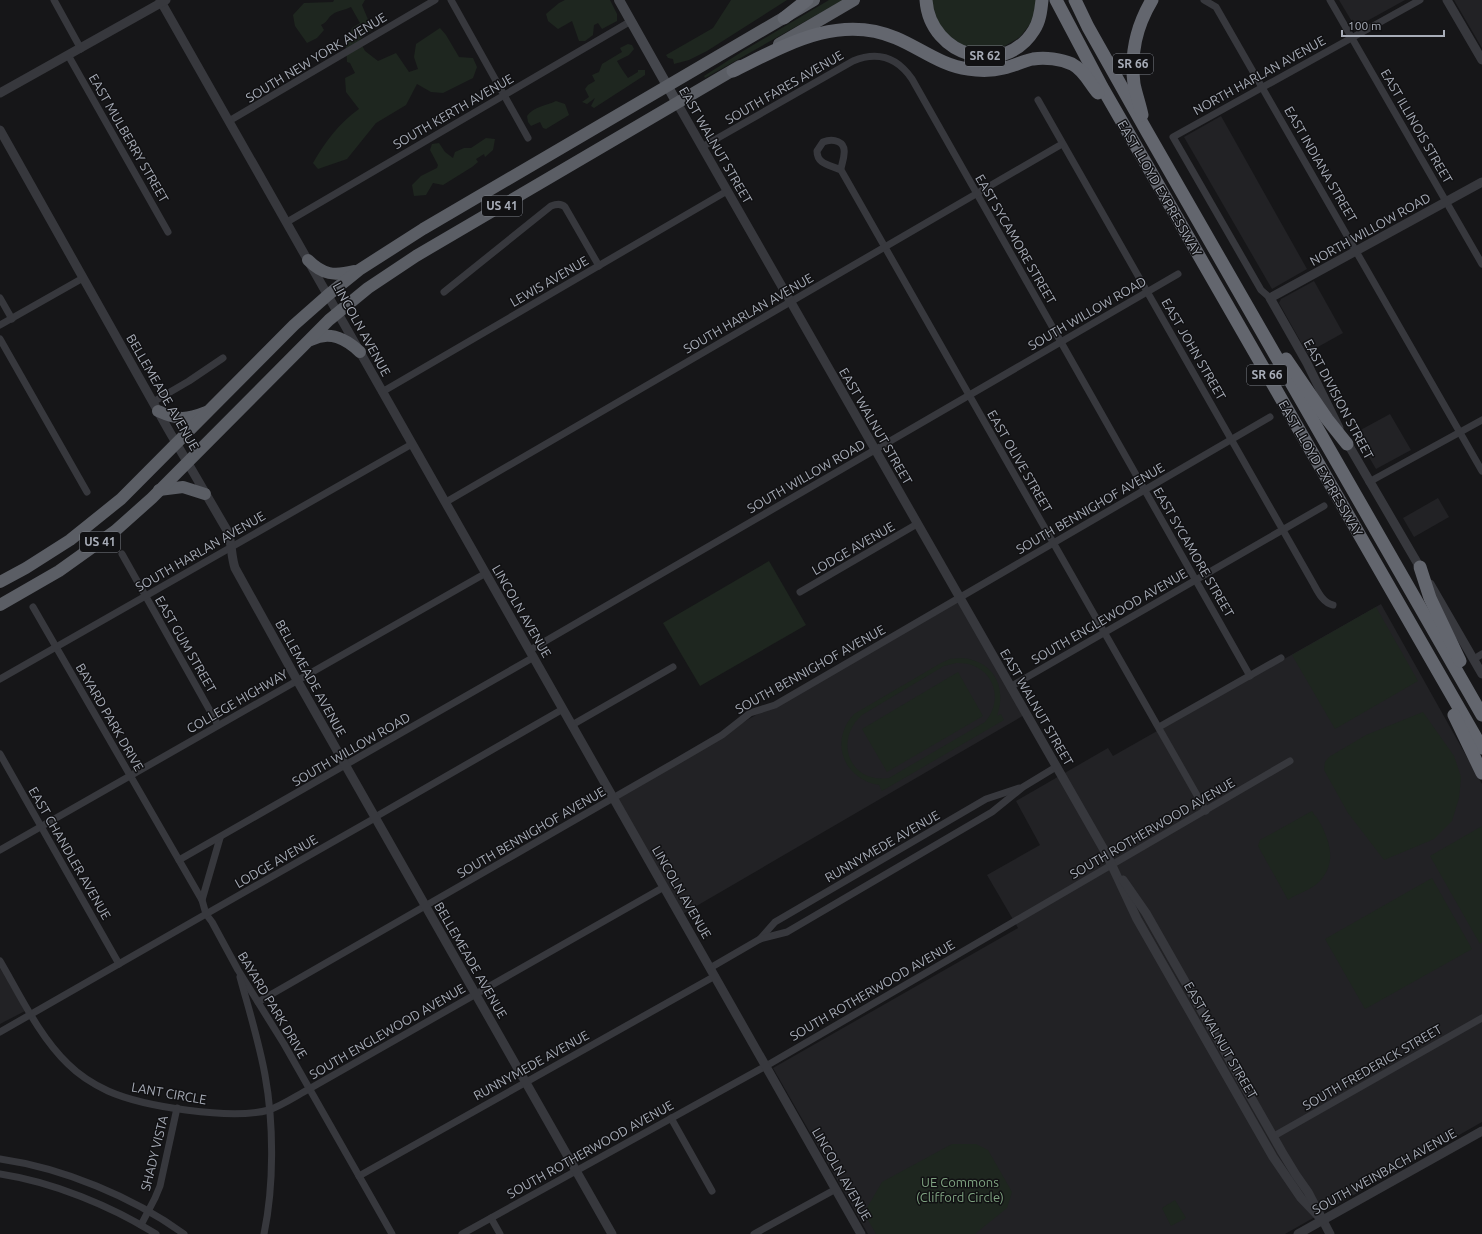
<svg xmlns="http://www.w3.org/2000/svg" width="1482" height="1234" font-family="Ubuntu,sans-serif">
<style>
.built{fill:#222225}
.green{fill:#1e261f;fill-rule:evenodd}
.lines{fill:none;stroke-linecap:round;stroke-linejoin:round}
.minor{stroke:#37383d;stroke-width:7}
.tertiary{stroke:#37383d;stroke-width:9}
.secondary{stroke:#45474d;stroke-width:10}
.trunk{stroke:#5b5e65;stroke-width:12}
.motorway{stroke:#63666e;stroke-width:13}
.labels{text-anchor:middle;stroke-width:3;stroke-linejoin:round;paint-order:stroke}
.shield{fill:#111113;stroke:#7b7e86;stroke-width:1}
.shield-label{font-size:12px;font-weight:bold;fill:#a8adb8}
.street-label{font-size:13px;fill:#a8adb8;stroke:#111113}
.park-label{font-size:13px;fill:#7fa381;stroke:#111113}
</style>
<rect width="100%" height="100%" fill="#161618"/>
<!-- built -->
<g class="built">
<polygon points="1339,0 1405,0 1358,26 1354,25"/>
<polygon points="1454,0 1482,0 1482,48"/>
<polygon points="1221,116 1307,269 1272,289 1184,137"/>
<polygon points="1314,281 1343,333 1307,353 1279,303 1281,299"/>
<polygon points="1390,414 1411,450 1376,469 1355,433"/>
<polygon points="1438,498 1449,517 1414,537 1403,518"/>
<polygon points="959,597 1026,714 681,915 613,798"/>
<polygon points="1381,604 1482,784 1482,1122 1285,1234 868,1234 773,1068 1018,928 987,875 1040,845 1016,801 1108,748 1113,756"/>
<polygon points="0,968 25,1011 0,1024"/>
</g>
<!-- green -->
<g class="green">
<path d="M334 0H365L362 5 372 29 359 40 365 51 378 61 396 53 409 72 418 69 414 57 416 44 440 28 446 35 459 57 473 58 477 67 473 78 443 93 431 92 417 84 406 105 376 123 347 159 318 169 313 163C325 142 339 123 359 109L346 92 345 78 355 73 350 63 347 62 346 46 352 28 360 23 351 7C345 10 337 11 333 14 327 18 329 21 321 25L324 30 317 38 307 43 295 26 293 15 304 3 333 2Z"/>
<polygon points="565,0 610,0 617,14 617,21 602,29 598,23 594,25 593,35 585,41 579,41 572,21 558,29 548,21 546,14 559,3"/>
<polygon points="731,0 787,0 707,51 689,60 674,64 673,59 668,58 666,55 713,28"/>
<polygon points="829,0 843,0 705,78 704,76 743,51"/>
<polygon points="931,0 1037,0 1035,12 1030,24 1020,37 1003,47 993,51 966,48 940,29"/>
<path d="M628 44 632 45 634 49 629 55 617 61C620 67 624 72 628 78L638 72V70H645V75L594 108 591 106 595 98 587 104 582 102 589 97 585 89 588 85 595 81 592 75 599 72 602 64 622 52 620 48Z"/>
<path d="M556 101 565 104 569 115 546 129 543 128 540 122 531 126 528 122 527 116C534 106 546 106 556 101Z"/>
<polygon points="486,138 495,139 493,150 485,157 484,154 476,159 478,162 472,167 443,185 433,183 426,195 414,196 412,185 421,176 437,168 438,165 430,150 432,144 439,143 445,152 453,158 455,152 464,148 471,148"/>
<polygon points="769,561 806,625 700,686 663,623"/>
<polygon points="1376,607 1418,681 1335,729 1292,655"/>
<path d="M962 658C994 661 1007 687 997 716L1001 714 1004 720 882 791 879 785C843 779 829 741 854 714L941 663 950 659ZM956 663C990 661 1007 696 985 722L889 778C850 784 833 741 862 715L944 666Z"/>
<polygon points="958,672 983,716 887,772 862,729"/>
<polygon points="1423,712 1454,756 1461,777 1459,798 1452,821 1434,839 1384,860 1348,813 1324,770 1325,762 1329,757 1366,735"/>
<path d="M1312 811C1314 815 1317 817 1319 821 1330 841 1337 862 1320 881 1312 890 1298 893 1288 900L1258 846 1260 840Z"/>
<polygon points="1482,826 1482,942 1480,944 1430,856"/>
<polygon points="1432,878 1472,949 1365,1009 1325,939"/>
<polygon points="952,1144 976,1144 988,1150 1012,1192 1007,1208 975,1234 876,1234 864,1213 882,1182"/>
<polygon points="1175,1200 1186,1218 1171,1226 1162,1208"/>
</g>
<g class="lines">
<!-- minor -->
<g class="minor">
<polyline points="54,0 81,49"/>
<polyline points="451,0 528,138"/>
<polyline points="1204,0 1216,7 1482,471"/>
<polyline points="1330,0 1482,264"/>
<polyline points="68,55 168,232"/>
<path d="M1038 100 1313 583C1318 592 1323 603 1333 605"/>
<polyline points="229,121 435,0"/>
<path d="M702 147 853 61C877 51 897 57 912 79L1250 676"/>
<path d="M841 170C831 165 817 165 817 151L823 142C833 138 846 141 844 154 844 160 841 165 841 170L1206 811"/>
<polyline points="287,222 631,21"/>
<path d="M444 292 551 206C556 204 561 203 565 207L599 266"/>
<polyline points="0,298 12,319"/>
<polyline points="1270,298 1261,290 1173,137 1420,0"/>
<polyline points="0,325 83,278"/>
<polyline points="0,339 87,492"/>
<polyline points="382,392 727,191"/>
<polyline points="153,402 189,381 223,358"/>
<polyline points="1369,482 1482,420"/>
<polyline points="446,502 1062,144"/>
<polyline points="122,554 218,725"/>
<polyline points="800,592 917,524"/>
<polyline points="33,607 202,900"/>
<polyline points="530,650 1178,274"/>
<polyline points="1474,659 1482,654"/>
<polyline points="0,679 412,444"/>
<polyline points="1010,687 1324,506"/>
<polyline points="572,725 673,667"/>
<polyline points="1159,727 1281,658"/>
<polyline points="0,754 119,964"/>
<polyline points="220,838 202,900 206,914 212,922 238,970 284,1044 392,1234"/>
<polyline points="0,850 486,573"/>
<polyline points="179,860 534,657"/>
<polyline points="760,939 775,922 986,799 1019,788"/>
<path d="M0 961C20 995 39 1036 68 1064 79 1075 93 1084 108 1091 144 1107 231 1120 269 1110 283 1105 296 1096 309 1089L664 887"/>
<polyline points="710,968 760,939 787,932 992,812 1023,787 1056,767"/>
<path d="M240 977C249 1010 259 1042 265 1075 274 1124 274 1186 264 1234"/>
<polyline points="258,1002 674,763 722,735 750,713 775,705 1270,417"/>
<polyline points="0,1032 206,914 375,818 377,816 563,709"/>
<polyline points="671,1118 712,1191"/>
<polyline points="1274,1136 1482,1018"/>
<path d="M0 1159C63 1168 133 1197 184 1234"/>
<path d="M0 1174C53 1182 111 1206 156 1234"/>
<polyline points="359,1176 715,976"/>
<polyline points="491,1218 500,1234"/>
<polyline points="141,1225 155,1198 160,1186 177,1108"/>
<polyline points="462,1234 766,1066 1290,761"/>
<polyline points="754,1234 836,1189"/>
</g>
<!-- tertiary -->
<g class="tertiary">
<polyline points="160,0 861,1234"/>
<polyline points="1447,0 1482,60"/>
<polyline points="0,93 166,0"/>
<polyline points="677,103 1107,855 1137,919 1273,1157 1301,1198 1322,1220"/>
<path d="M0 130 168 429 228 532C232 544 231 556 235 568L297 680 612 1234"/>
<polyline points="1339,428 1307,363 1270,298 1482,182"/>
<polyline points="1345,439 1422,571"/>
<polyline points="1430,584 1482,674"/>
<polyline points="1123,880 1146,913 1282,1152 1296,1175 1308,1192 1330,1234"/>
<polyline points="1298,1234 1482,1131"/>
</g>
<!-- secondary -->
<polyline class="secondary" points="619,0 677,103"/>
<!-- trunk -->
<g class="trunk">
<polyline points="779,44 854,0"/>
<path d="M308 260C323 275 334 276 354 271"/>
<path d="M311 340C330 330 346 339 360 352"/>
<path d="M158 411C178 420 186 420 206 412"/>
<polyline points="159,490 183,487 205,494"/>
<polyline points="0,582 26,568 70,540 121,499 294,325 328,295 359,270 423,229 814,0"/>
<polyline points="0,605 59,571 115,531 152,498 329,320 368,288 416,256 740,66"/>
</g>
<!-- motorway -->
<g class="motorway">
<path d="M926 0C930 57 1005 78 1034 30 1040 21 1041 10 1042 0"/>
<polyline points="1056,0 1102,87 1482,748"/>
<polyline points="1075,0 1088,27 1146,130 1482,715"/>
<polyline points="784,18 807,0"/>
<path d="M733 71C784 46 838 13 896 38 920 48 942 66 968 69 980 71 992 71 1004 68 1014 66 1023 61 1033 59 1045 57 1061 59 1072 64 1084 70 1090 84 1098 93"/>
<path d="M1142 115C1140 105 1136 94 1134 84 1130 53 1136 27 1152 0"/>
<polyline points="1286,359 1327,419 1347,444"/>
<polyline points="1420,567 1430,598 1460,661"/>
<polyline points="1454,715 1482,773"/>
</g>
</g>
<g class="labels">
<!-- shield labels -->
<g class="shield">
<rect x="965" y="46" width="40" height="20" rx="3"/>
<rect x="1113" y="54" width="40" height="20" rx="3"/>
<rect x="482" y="196" width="40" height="20" rx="3"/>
<rect x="1247" y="365" width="40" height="20" rx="3"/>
<rect x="80" y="532" width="40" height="20" rx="3"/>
</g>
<g class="shield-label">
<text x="985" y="60">SR 62</text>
<text x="1133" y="68">SR 66</text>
<text x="502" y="210">US 41</text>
<text x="1267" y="379">SR 66</text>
<text x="100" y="546">US 41</text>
</g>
<!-- street labels -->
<g class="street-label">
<text transform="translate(316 57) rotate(-31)" y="5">SOUTH NEW YORK AVENUE</text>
<text transform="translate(1259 75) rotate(-29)" y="5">NORTH HARLAN AVENUE</text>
<text transform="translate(784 87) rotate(-30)" y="5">SOUTH FARES AVENUE</text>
<text transform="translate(453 111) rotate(-30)" y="5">SOUTH KERTH AVENUE</text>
<text transform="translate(1417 126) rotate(60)" y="5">EAST ILLINOIS STREET</text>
<text transform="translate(129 138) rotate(60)" y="5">EAST MULBERRY STREET</text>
<text transform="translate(716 145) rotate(60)" y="5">EAST WALNUT STREET</text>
<text transform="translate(1321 164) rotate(60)" y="5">EAST INDIANA STREET</text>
<text transform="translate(1160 188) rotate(60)" y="5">EAST LLOYD EXPRESSWAY</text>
<text transform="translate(1370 229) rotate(-29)" y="5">NORTH WILLOW ROAD</text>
<text transform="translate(1016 239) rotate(60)" y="5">EAST SYCAMORE STREET</text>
<text transform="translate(549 281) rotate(-30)" y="5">LEWIS AVENUE</text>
<text transform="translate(748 313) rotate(-30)" y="5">SOUTH HARLAN AVENUE</text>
<text transform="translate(1087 313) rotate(-30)" y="5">SOUTH WILLOW ROAD</text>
<text transform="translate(362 329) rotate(61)" y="5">LINCOLN AVENUE</text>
<text transform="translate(1194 349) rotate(60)" y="5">EAST JOHN STREET</text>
<text transform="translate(163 392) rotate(60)" y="5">BELLEMEADE AVENUE</text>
<text transform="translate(1339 399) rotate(62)" y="5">EAST DIVISION STREET</text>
<text transform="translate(876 426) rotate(60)" y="5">EAST WALNUT STREET</text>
<text transform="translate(1020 461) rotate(60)" y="5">EAST OLIVE STREET</text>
<text transform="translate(1321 468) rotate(60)" y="5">EAST LLOYD EXPRESSWAY</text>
<text transform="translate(806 476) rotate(-30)" y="5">SOUTH WILLOW ROAD</text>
<text transform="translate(1090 508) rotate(-30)" y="5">SOUTH BENNIGHOF AVENUE</text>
<text transform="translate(853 548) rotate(-30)" y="5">LODGE AVENUE</text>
<text transform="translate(200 551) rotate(-30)" y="5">SOUTH HARLAN AVENUE</text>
<text transform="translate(1194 552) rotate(60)" y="5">EAST SYCAMORE STREET</text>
<text transform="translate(522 611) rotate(60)" y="5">LINCOLN AVENUE</text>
<text transform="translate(1109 616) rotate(-30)" y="5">SOUTH ENGLEWOOD AVENUE</text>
<text transform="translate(186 644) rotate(60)" y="5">EAST GUM STREET</text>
<text transform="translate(810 669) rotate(-29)" y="5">SOUTH BENNIGHOF AVENUE</text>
<text transform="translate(311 678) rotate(61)" y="5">BELLEMEADE AVENUE</text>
<text transform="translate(237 701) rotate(-30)" y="5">COLLEGE HIGHWAY</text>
<text transform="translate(1037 707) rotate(60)" y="5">EAST WALNUT STREET</text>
<text transform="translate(110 717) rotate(60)" y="5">BAYARD PARK DRIVE</text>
<text transform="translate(351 749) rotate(-30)" y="5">SOUTH WILLOW ROAD</text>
<text transform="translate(1152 828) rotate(-30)" y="5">SOUTH ROTHERWOOD AVENUE</text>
<text transform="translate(531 832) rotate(-30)" y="5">SOUTH BENNIGHOF AVENUE</text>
<text transform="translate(882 846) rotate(-30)" y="5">RUNNYMEDE AVENUE</text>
<text transform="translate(70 853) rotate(60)" y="5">EAST CHANDLER AVENUE</text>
<text transform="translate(276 861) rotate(-30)" y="5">LODGE AVENUE</text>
<text transform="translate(682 892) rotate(60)" y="5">LINCOLN AVENUE</text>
<text transform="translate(471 960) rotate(60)" y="5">BELLEMEADE AVENUE</text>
<text transform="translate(872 990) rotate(-30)" y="5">SOUTH ROTHERWOOD AVENUE</text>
<text transform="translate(273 1005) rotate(59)" y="5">BAYARD PARK DRIVE</text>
<text transform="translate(387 1031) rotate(-30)" y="5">SOUTH ENGLEWOOD AVENUE</text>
<text transform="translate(1221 1040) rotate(60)" y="5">EAST WALNUT STREET</text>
<text transform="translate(531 1065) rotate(-29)" y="5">RUNNYMEDE AVENUE</text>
<text transform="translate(1372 1067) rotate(-30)" y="5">SOUTH FREDERICK STREET</text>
<text transform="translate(169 1093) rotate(10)" y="5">LANT CIRCLE</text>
<text transform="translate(590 1149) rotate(-29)" y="5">SOUTH ROTHERWOOD AVENUE</text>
<text transform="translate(154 1153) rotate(-76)" y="5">SHADY VISTA</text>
<text transform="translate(1384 1171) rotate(-29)" y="5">SOUTH WEINBACH AVENUE</text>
<text transform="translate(842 1174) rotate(60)" y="5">LINCOLN AVENUE</text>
</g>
<!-- park labels -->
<g class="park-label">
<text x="960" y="1187">UE Commons<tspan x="960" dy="15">(Clifford Circle)</tspan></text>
</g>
</g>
<!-- scale -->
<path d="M1342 30v6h102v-6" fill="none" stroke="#a8adb8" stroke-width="2"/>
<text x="1348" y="30" font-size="12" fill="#a8adb8" stroke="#111113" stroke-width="3" paint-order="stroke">100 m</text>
</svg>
